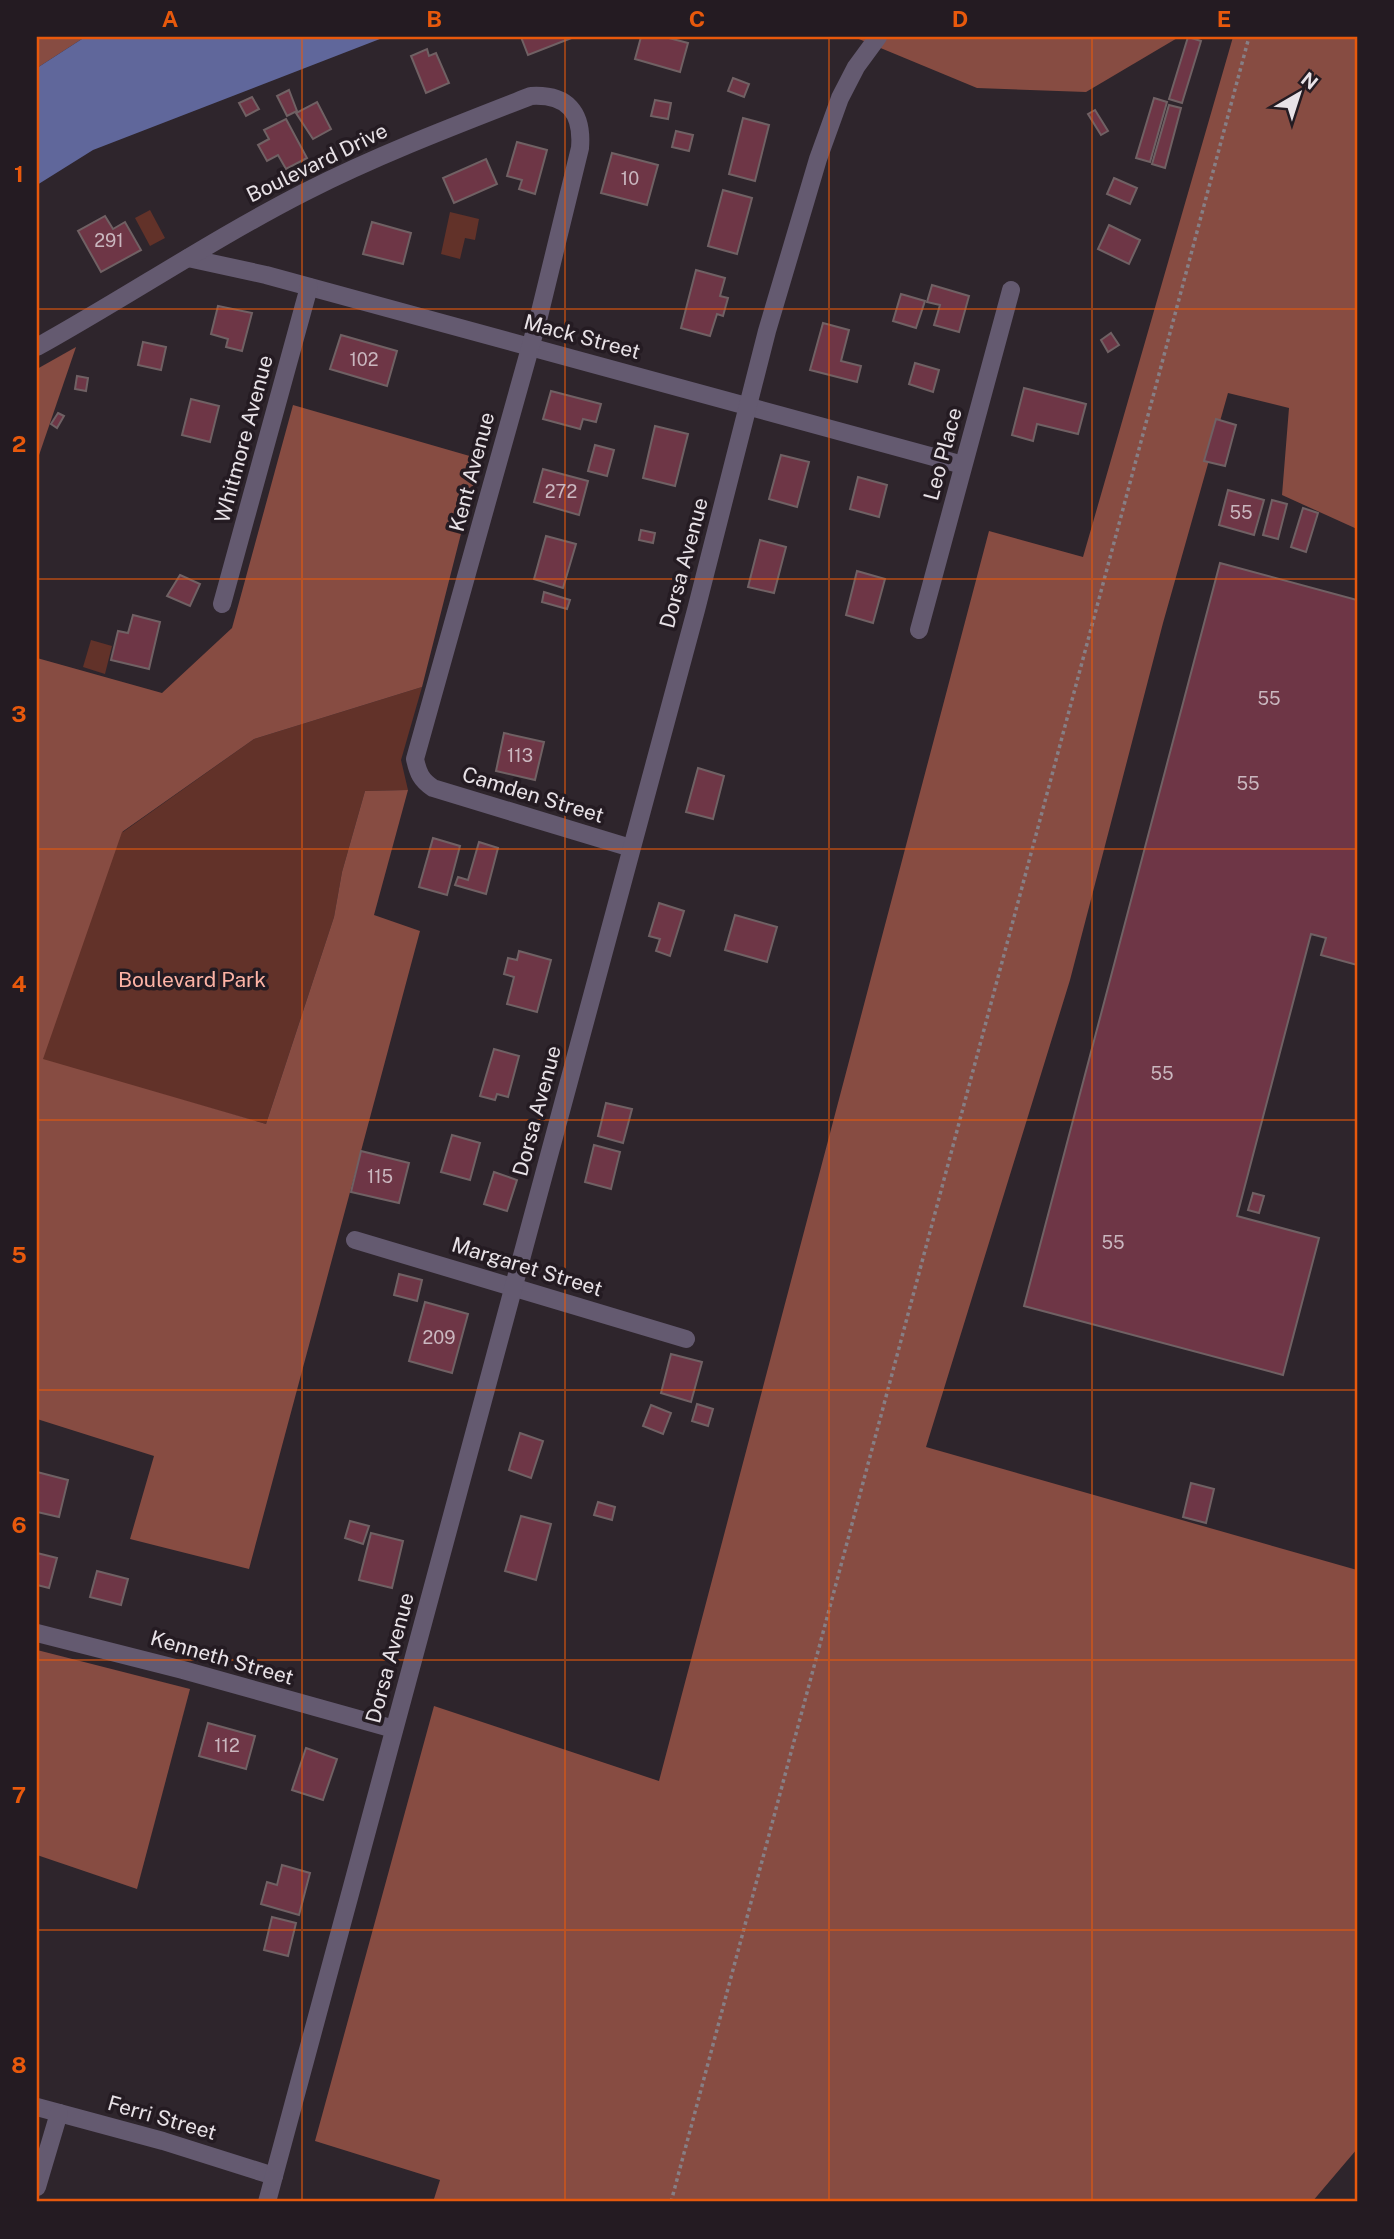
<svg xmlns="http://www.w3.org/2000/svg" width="1394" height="2239" font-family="'Public Sans',sans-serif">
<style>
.green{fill:#623229}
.forest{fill:#874c42}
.water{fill:#60679b}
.building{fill:#6e3646;stroke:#706164;stroke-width:2}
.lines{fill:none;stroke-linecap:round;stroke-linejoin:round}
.path{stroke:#877f85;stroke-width:3.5;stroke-dasharray:3.5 3.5;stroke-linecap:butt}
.minor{stroke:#645a70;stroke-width:18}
.grid{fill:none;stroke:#e8590c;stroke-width:2;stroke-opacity:0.55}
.labels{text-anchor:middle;stroke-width:7;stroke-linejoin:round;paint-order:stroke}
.number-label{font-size:18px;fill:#cab7bf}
.street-label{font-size:21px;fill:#e8e2e7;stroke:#241b22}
.park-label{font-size:21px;fill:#fdb3a5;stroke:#241b22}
.neatline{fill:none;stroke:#e8590c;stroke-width:2.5}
.grid-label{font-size:23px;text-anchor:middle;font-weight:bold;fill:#e8590c}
</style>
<rect width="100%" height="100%" fill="#2e252c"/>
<!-- green -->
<g class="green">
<polygon points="150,210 165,238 150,246 135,218"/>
<polygon points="450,212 479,219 475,240 465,238 460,259 441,254"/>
<polygon points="91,640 112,646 105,674 83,667"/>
<polygon points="37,658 123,832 254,739 422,687 401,760 408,790 365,791 342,872 334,917 266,1124 42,1060"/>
</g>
<!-- forest -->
<g class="forest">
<polygon points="37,37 85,37 37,68"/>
<polygon points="854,37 1179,37 1086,92 977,88"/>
<polygon points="1233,37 1357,37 1357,529 1282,495 1289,408 1228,393 1163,623 1070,980 926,1447 1357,1570 1357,2149 1312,2202 433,2202 440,2180 315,2141 434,1706 659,1781 989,531 1083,557"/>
<polygon points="76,347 37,461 37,369"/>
<polygon points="293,405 480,459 422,687 254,739 122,832 43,1059 266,1124 334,917 342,872 365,791 408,790 374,915 420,931 249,1569 130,1539 154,1456 37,1419 37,658 162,693 232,628"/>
<polygon points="37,1650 190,1689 137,1889 37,1855"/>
</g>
<!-- water -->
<polygon class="water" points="85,37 385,37 93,150 37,185 37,68"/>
<!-- building -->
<g class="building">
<polygon points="521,37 574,37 528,55"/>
<polygon points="641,37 665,37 688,43 680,72 635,59"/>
<polygon points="1188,37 1201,41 1182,103 1169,99"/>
<polygon points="427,49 429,56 436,53 449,83 426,93 411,56"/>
<polygon points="733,78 749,84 744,97 728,91"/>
<polygon points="289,90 297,111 287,116 277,96"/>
<polygon points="252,97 259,109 246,116 239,103"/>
<polygon points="1154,98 1167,102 1150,162 1136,158"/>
<polygon points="655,100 671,103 668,119 651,116"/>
<polygon points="317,102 331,129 313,139 296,113"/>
<polygon points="1169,105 1181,108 1165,168 1152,164"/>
<polygon points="1095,110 1108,131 1101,135 1088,114"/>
<polygon points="743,118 769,125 755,181 729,174"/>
<polygon points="286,119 307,158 286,169 278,155 267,161 258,145 269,139 264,130"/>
<polygon points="676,131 693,135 689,151 672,147"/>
<polygon points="517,142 547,150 535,194 519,189 522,180 507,176"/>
<polygon points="612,153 658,165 647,205 601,193"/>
<polygon points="486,159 497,184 454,203 443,178"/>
<polygon points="1114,178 1137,188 1130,204 1107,194"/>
<polygon points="723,190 752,198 737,254 708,246"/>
<polygon points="105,216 113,229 125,222 141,250 101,272 78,231"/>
<polygon points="372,222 411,233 403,264 363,254"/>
<polygon points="1109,225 1140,240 1129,264 1098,249"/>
<polygon points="696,270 725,278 720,296 728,298 723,316 717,314 710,336 681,328"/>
<polygon points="932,285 969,296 959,332 934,325 940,305 927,302"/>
<polygon points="901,294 925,301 916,328 893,321"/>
<polygon points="218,306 252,313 242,351 226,347 228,339 211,334"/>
<polygon points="823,323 849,330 841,361 861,366 857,382 810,370"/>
<polygon points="1111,333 1119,345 1108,352 1101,340"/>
<polygon points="341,335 397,351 387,386 330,369"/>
<polygon points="143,342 166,347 161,370 138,365"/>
<polygon points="915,363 939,370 933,392 909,384"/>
<polygon points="77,376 88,378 86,391 75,389"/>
<polygon points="1024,388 1086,404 1078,434 1037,424 1033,441 1012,435"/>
<polygon points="551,391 601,404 596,422 583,419 580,429 543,419"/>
<polygon points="191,399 219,406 210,442 182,435"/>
<polygon points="58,413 64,416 57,428 51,424"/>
<polygon points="1216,419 1236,425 1225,466 1204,461"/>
<polygon points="655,426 688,434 675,486 643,478"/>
<polygon points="595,445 614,450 607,476 588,471"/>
<polygon points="781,455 809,462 797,507 769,499"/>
<polygon points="543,469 588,481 579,515 534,502"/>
<polygon points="858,477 887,485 879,517 850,509"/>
<polygon points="1228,490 1264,500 1254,535 1219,525"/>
<polygon points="1272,500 1287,504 1278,539 1263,535"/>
<polygon points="1303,508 1318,513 1306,552 1291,547"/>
<polygon points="641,530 655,533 653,543 639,540"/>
<polygon points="546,536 576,544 563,588 534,579"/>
<polygon points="760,540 786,547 774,593 748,587"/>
<polygon points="1220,563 1357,600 1357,965 1321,955 1326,938 1311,934 1237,1216 1319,1238 1283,1375 1024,1306"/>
<polygon points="857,571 885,579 873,623 846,615"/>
<polygon points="180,575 200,584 190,606 167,596"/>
<polygon points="544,592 570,600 567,609 542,602"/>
<polygon points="133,615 160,622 149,669 111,660 118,631 128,633"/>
<polygon points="504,733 544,742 535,780 496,771"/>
<polygon points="698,768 724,776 713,819 686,812"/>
<polygon points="433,838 460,846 447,895 419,887"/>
<polygon points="479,842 498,848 486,894 455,885 458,877 468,880"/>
<polygon points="659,903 684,911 670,956 656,951 660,939 649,936"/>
<polygon points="735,915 777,927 767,962 725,950"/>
<polygon points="519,951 551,960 537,1012 507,1004 514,977 504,974 508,958 517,960"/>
<polygon points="494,1049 519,1056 508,1097 497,1094 495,1100 480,1096"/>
<polygon points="606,1103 632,1109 623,1143 598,1136"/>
<polygon points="452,1135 480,1143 470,1180 441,1172"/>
<polygon points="594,1145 620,1152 611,1189 585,1182"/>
<polygon points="361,1151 409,1163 399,1203 351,1192"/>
<polygon points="494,1172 517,1180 507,1211 484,1204"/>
<polygon points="1253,1193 1264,1196 1259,1213 1248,1210"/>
<polygon points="399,1274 422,1280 417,1301 394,1295"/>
<polygon points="425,1302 468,1314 452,1373 409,1361"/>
<polygon points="671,1354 702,1362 691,1402 661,1393"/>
<polygon points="697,1404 713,1409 708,1426 692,1421"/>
<polygon points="651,1405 671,1413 663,1434 643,1426"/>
<polygon points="520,1433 543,1441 531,1478 509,1470"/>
<polygon points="37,1472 68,1480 59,1517 37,1512"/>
<polygon points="1191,1483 1214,1489 1206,1523 1183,1517"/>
<polygon points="598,1502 615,1507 612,1520 594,1515"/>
<polygon points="521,1516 551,1524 536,1580 505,1571"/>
<polygon points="350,1521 369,1526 363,1544 345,1538"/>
<polygon points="371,1533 403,1541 392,1588 359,1580"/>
<polygon points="37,1553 57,1558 49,1588 37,1585"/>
<polygon points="97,1571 128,1579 121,1605 90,1597"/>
<polygon points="208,1723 255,1736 246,1769 199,1756"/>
<polygon points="306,1748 337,1759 323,1800 292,1790"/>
<polygon points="282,1865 310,1873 299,1915 261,1904 267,1882 277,1885"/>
<polygon points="272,1917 296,1923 288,1956 264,1950"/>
</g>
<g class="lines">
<!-- path -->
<polyline class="path" points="671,2202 1249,37"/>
<!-- minor -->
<g class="minor">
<polyline points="188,258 266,275 963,465"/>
<path d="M37 347C127 297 213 239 305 192 378 155 454 126 531 96 567 94 583 112 580 148L539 316 415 759C418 773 421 780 433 788L631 848"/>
<polyline points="222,604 309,287"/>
<polyline points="919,630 1011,290"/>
<polyline points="355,1240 686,1339"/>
<polyline points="37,1633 183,1670 394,1729"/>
<polyline points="37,2107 163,2141 274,2176"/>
<polyline points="37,2187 59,2113"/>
<polyline points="267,2202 696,610 767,331 818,159 840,98 856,67 878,37"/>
</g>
</g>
<!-- grid -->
<path class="grid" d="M302 37V2202M565 37V2202M829 37V2202M1092 37V2202M37 309H1357M37 579H1357M37 849H1357M37 1120H1357M37 1390H1357M37 1660H1357M37 1930H1357"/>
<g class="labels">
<!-- number labels -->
<g class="number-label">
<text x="630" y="185">10</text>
<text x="109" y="247">291</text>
<text x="364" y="366">102</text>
<text x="561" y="498">272</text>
<text x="1241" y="519">55</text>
<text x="1269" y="705">55</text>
<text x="520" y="762">113</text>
<text x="1248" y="790">55</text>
<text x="1162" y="1080">55</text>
<text x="380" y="1183">115</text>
<text x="1113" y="1249">55</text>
<text x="439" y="1344">209</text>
<text x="227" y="1752">112</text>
</g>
<!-- street labels -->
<g class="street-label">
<text transform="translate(317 163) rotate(-26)" y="7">Boulevard Drive</text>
<text transform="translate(582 337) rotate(15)" y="7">Mack Street</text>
<text transform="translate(244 439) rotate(-75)" y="7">Whitmore Avenue</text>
<text transform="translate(943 454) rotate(-75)" y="7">Leo Place</text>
<text transform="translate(472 472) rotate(-75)" y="7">Kent Avenue</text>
<text transform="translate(684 563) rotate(-75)" y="7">Dorsa Avenue</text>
<text transform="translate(533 795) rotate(17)" y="7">Camden Street</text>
<text transform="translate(537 1111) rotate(-75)" y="7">Dorsa Avenue</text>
<text transform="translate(527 1267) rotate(17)" y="7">Margaret Street</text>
<text transform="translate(222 1658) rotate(16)" y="7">Kenneth Street</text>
<text transform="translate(390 1658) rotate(-75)" y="7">Dorsa Avenue</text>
<text transform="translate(162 2118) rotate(16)" y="7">Ferri Street</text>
</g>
<!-- park labels -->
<g class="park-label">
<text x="192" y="987">Boulevard Park</text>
</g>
</g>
<!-- border -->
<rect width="1394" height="2239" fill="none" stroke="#241b22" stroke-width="77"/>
<!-- north arrow -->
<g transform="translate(1299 94) rotate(39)" stroke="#241b22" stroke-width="5" paint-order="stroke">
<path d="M0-5L12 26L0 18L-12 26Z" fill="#e8e2e7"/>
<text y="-10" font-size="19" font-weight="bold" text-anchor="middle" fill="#e8e2e7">N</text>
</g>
<rect x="38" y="38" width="1318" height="2162" class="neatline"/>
<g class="grid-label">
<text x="170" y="27">A</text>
<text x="434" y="27">B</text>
<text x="697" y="27">C</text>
<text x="960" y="27">D</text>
<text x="1224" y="27">E</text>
<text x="19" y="182">1</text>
<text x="19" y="452">2</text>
<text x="19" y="722">3</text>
<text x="19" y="992">4</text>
<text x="19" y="1263">5</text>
<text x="19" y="1533">6</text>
<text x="19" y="1803">7</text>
<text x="19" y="2073">8</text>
</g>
</svg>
